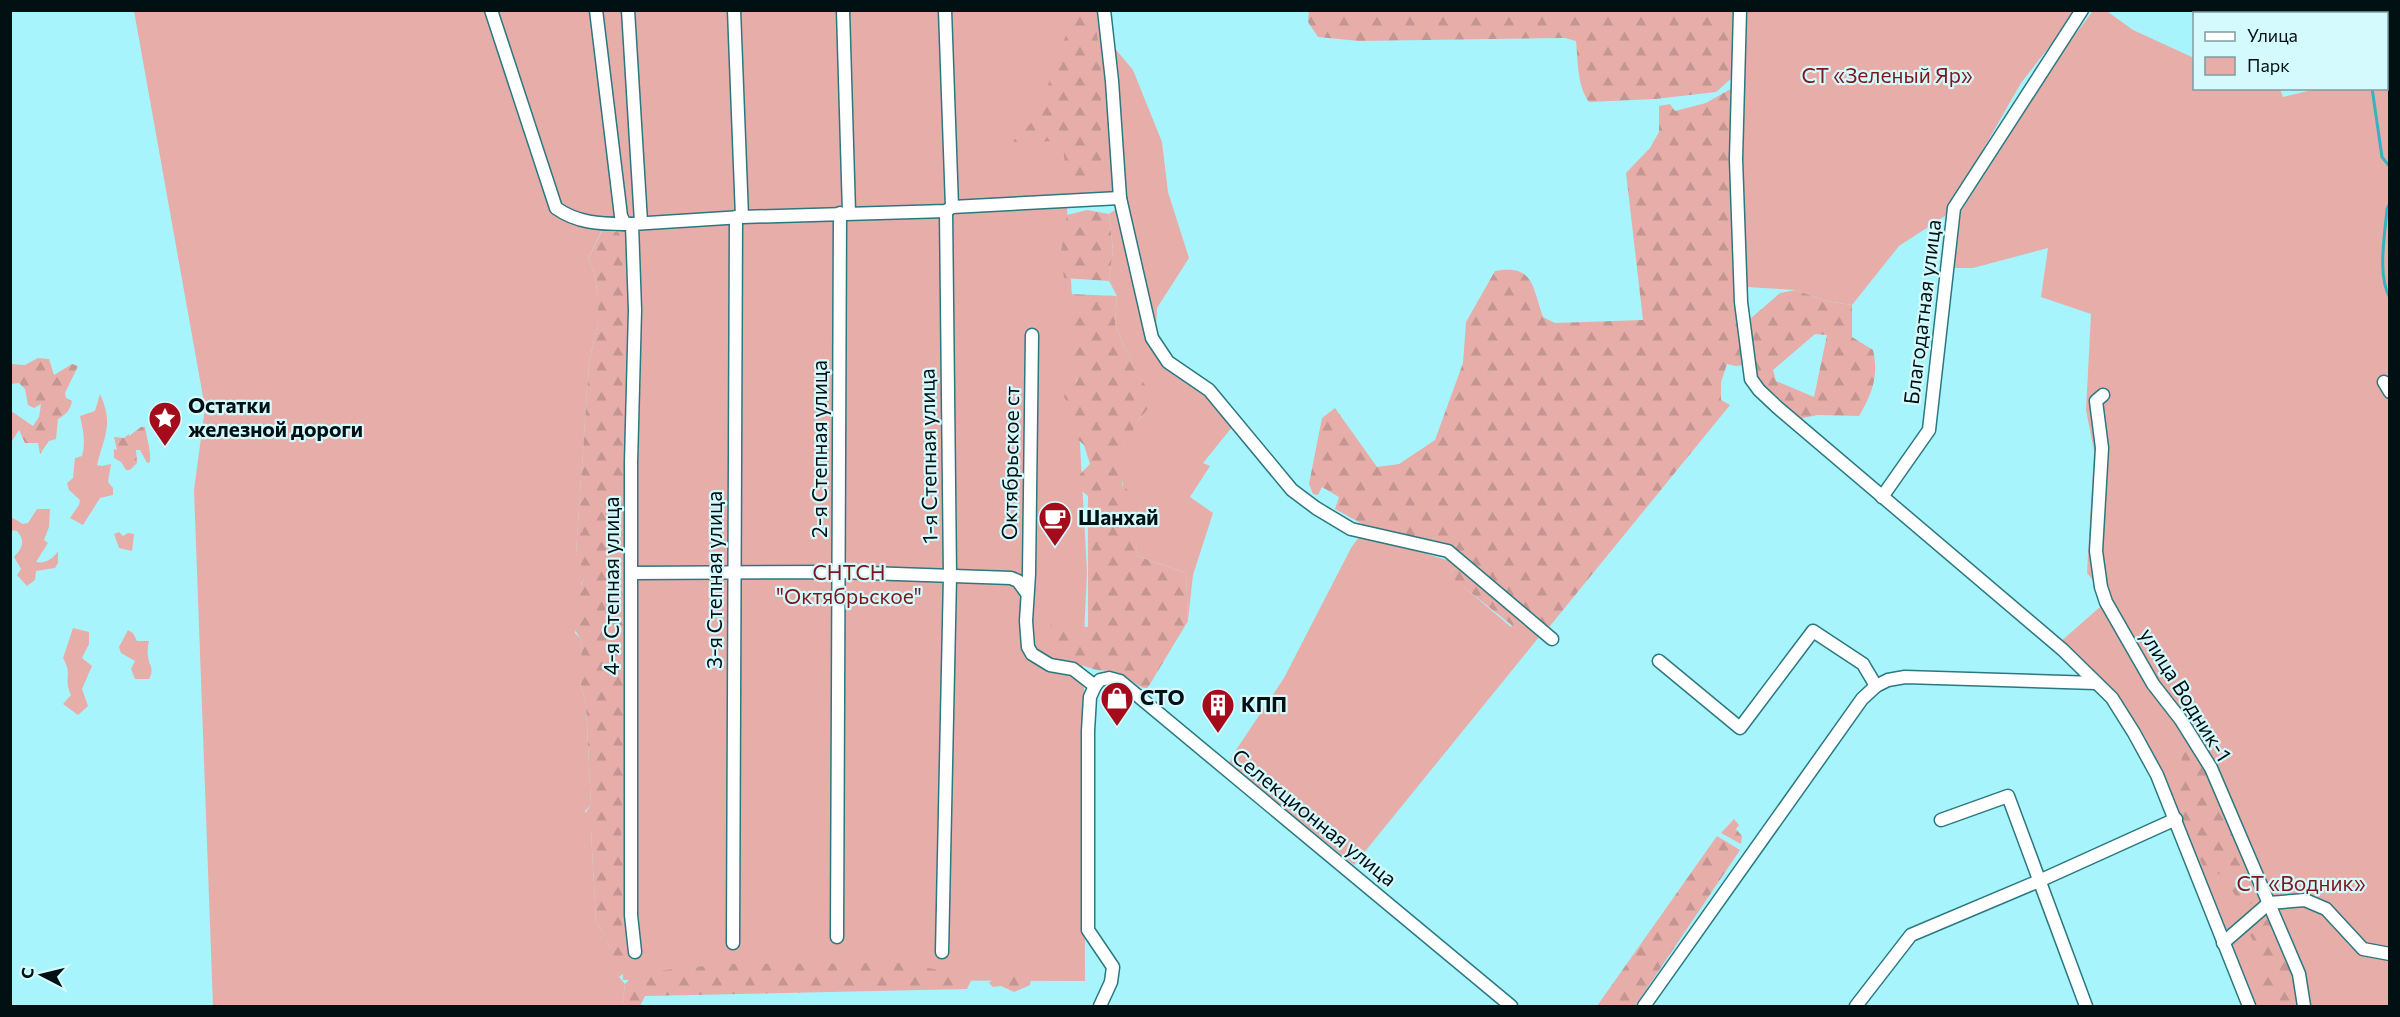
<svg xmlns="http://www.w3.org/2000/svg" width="2400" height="1017" font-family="Commissioner,sans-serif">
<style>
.green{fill:#e7aea9}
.forest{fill:url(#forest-firs);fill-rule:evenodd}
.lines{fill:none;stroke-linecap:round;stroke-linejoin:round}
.stream{stroke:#35b3c0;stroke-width:3}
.minor-casing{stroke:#2a7880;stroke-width:15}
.minor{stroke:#fff;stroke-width:12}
.labels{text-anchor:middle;stroke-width:4.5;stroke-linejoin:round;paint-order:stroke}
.park-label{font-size:21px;fill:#7e171a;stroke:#d5fafe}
.street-label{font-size:21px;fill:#001013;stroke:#d5fafe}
.poi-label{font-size:21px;font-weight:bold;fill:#001013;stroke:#d5fafe;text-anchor:start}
</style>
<defs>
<pattern id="forest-firs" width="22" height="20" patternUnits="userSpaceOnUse" patternTransform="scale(1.5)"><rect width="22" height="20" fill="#e7aea9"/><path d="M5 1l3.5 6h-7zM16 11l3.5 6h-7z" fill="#c49591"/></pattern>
</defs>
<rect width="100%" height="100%" fill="#a8f4fc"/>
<!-- green -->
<g class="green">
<polygon points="134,11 1099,11 1118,202 1067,207 1087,572 1082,680 1086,697 1084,731 1085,981 623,980 612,603 616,229 602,230 588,259 593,268 598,295 598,323 589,362 576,553 590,571 581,584 581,606 575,633 582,640 580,681 586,705 591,805 585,811 591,830 596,921 609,945 619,977 625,984 622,1006 213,1006 194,490 205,408"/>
<polygon points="1747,11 2077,11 2021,83 1945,216 1899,246 1852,305 1826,301 1796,290 1746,287 1743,156"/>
<polygon points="2207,11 2389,11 2389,1006 2255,1006 2139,732 2059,643 2100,607 2097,585 2087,573 2094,451 2086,410 2091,314 2041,297 2048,248 1973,268 1954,268 1961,211 2068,44 2092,12 2108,12 2133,30 2194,58 2194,88 2280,89 2283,97 2316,89 2386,88 2386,14 2224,14"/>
<polygon points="1112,45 1133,70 1162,142 1168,192 1189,258 1157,308 1156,331 1125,197"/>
<path d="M1119 207 1150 339 1207 392 1233 426 1203 463 1210 466 1190 497 1213 513 1193 575 1188 620 1186 573 1137 556C1136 520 1115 486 1123 449 1126 435 1144 413 1153 402L1125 349 1115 324 1117 296 1109 281 1113 250 1109 214Z"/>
<path d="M100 394C114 425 104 436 97 465L102 466 111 464 108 482 113 488V495L100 498 83 525 70 518 79 505 80 500 69 490 67 483 73 478 75 458 82 456C86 442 83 430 80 416L95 411Z"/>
<path d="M37 509H50L49 527 44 540 48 543 36 562C45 564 53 559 58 551V563L55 568 36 571 35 580 27 586 17 575 21 569 14 557C22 549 26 541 17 531L11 530V517L23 524 28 523Z"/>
<polygon points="119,532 123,536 128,533 134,534 132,551 119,548 114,534"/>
<polygon points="1361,534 1450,561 1460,566 1450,572 1452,577 1511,627 1516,613 1539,637 1354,865 1229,764 1232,756 1284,678 1351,548"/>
<path d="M73 628 89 632V644L82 658 92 666 82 689 88 706 78 715 63 704 71 695C63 678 73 675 63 658Z"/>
<path d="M128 630 133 633 137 641H149C148 646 147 651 148 656 149 667 155 668 149 679H135L131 669 135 661 121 653 119 647Z"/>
</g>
<!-- forest -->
<g class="forest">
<path d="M1309 10 1735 11 1733 77 1716 92 1655 99 1589 102C1577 86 1578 61 1576 41L1565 38 1359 41 1318 37 1308 22Z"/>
<path d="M1067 11H1094L1101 66V180C1064 194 1065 170 1063 141L1014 142V140L1036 118 1066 35Z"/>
<path d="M1734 87 1746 354 1743 365 1736 366 1727 364 1721 382V400L1730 405 1550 626 1546 628 1441 542 1366 526 1335 509 1339 497 1322 487 1318 495 1313 494 1309 484 1322 418 1335 408 1377 467 1399 464 1435 440 1463 363 1466 322 1495 271C1534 264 1532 286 1543 317L1555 323 1643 320 1626 173 1650 148 1659 132V106L1670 104 1675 111 1706 103Z"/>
<polygon points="1087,210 1109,214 1113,250 1109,281 1064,278 1063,270 1059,264 1067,215"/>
<path d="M602 231 618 232 628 248 632 301 625 323 628 375 625 394 626 547 617 560 615 571 625 581 629 635C621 646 618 656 626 668L621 847V855L625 862 622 869V936L629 956 625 972 619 977 613 965 609 945 596 921 591 831 581 819 591 805 586 705 580 681 574 676 573 667 581 658 582 640C574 631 572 623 572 611L581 606C575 592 582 583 589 571L581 565 576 553 589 362 598 323V295L593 268 588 259Z"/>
<path d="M1796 290 1826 301 1852 305V337L1873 350C1879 376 1872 394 1859 416L1818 415 1798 419 1756 379 1750 319 1780 293ZM1815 334 1827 335 1814 397 1776 381 1773 370Z"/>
<path d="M1070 294 1117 296 1115 324 1125 349 1154 402 1140 418 1123 448 1122 485 1140 501 1136 535 1137 556 1186 573 1188 621 1147 689C1136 686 1132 680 1123 675 1114 669 1100 672 1090 668 1075 663 1059 653 1057 637L1051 635 1050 625 1088 627V496L1081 490 1080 474 1090 464 1084 445 1075 437 1072 423 1073 412 1064 397 1067 387 1077 382 1070 347 1068 295Z"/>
<path d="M38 358 49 359 54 375 72 364 78 366 65 393 66 398 72 401C70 411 66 414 58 419L56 439 49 441 40 454 38 443H25L19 430 10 444 11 411 33 426 39 417 41 404 34 408 28 405 25 389 19 383 11 384V364L25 365Z"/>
<path d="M141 427H145C147 439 151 450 150 462L147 463 140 450H136L137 463 130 470H126L121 462 114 458V449L117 450 114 437 124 438 129 434V436Z"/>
<polygon points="1460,566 1516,613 1518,623 1514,627 1451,577 1450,572"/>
<path d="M2187 743 2206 772 2259 896 2245 909 2220 874 2205 871 2169 788C2181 778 2184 762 2180 747Z"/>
<polygon points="1734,819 1739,825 1736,829 1742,836 1741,844 1721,833"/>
<polygon points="1717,836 1740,850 1635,1006 1597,1006"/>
<path d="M2267 919C2277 936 2305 988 2294 1006H2264C2252 990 2259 971 2257 953 2257 947 2252 940 2250 935Z"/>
<path d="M900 963 905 969C929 964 949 973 971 981L967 989 645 996 640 1006H622L625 984 635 973 725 964Z"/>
<polygon points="996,977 1029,977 1031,979 1030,985 1014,992 1001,986 993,987 989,983"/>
</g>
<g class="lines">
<!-- stream -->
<g class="stream">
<polyline points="2367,10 2368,14"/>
<polyline points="2372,88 2382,157 2390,167"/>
<path d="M2390 203 2387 209C2385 234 2377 276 2390 298"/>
</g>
<defs>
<g id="minor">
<path d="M491 10 556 208C577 223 600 224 625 224"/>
<polyline points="596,10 621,216 625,224 631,224"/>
<polyline points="628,10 641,222"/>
<polyline points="734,10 742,217"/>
<polyline points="843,10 849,213"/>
<polyline points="945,10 952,207"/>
<polyline points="1104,10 1112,81 1120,198 1152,338 1168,362 1209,390 1292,490 1316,508 1351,529 1448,551 1552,639"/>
<polyline points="1740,10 1736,159 1741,302 1751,379 1759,390 1777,407 2063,650 2112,698 2134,733 2157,775 2249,1006"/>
<polyline points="1032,335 1029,574 1026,621 1028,647 1032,654 1050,665 1073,669 1095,686"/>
<polyline points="2384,382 2390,392"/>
<polyline points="2103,395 2096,401 2102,448 2096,551 2101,587 2106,602 2153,684 2181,720 2211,768 2299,974 2304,1006"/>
<polyline points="1882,497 1929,430 1954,208 2082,10"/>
<polyline points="632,573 839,572 1011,578 1018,581 1026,592"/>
<polyline points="1659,661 1740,728 1813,631 1863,664 1876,686"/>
<polyline points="1941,820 2008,796 2086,1006"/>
<polyline points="837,937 840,213"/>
<polyline points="733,943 736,217"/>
<polyline points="2223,943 2269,903 2305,900 2326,909 2363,949 2390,954"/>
<polyline points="635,952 631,915 631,463 635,310 632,224 742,217 946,211 952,207 1120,198"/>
<polyline points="942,952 950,576 946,211"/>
<polyline points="1100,1006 1111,982 1113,967 1088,930 1088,731 1090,697 1095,686 1100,680 1109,678 1120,681 1511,1006"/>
<polyline points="1644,1006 1862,699 1876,686 1888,680 1905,677 2096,683"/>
<polyline points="1856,1006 1911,935 2039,881 2176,819"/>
</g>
</defs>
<!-- minor casing -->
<use href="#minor" class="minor-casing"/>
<!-- minor -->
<use href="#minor" class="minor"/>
</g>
<!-- icons -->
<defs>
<symbol id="sight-pin" viewBox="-11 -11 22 30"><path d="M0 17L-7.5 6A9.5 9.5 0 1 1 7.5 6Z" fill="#a40b1b" stroke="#d5fafe"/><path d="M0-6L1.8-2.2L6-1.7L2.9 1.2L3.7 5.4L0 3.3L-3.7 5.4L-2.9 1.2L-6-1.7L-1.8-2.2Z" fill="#fff"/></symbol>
<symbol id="cafe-pin" viewBox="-11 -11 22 30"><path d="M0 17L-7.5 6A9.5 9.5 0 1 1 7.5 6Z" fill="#a40b1b" stroke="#d5fafe"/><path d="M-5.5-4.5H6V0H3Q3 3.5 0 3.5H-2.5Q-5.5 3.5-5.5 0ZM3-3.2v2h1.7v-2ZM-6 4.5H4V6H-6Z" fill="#fff"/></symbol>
<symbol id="shop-pin" viewBox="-11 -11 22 30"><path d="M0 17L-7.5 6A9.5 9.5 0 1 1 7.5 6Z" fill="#a40b1b" stroke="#d5fafe"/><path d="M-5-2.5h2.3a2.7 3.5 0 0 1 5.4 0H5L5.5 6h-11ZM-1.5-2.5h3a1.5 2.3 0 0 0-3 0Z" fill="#fff"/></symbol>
<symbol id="building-pin" viewBox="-11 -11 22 30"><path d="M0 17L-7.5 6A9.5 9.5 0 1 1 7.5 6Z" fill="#a40b1b" stroke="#d5fafe"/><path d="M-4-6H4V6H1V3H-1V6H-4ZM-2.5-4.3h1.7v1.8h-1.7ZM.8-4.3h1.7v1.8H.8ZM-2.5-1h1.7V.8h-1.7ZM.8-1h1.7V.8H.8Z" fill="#fff"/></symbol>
</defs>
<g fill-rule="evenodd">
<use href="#sight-pin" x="146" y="399" width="38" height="52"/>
<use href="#cafe-pin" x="1036" y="499" width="38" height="52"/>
<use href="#shop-pin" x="1098" y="679" width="38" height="52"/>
<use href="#building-pin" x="1199" y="686" width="38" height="52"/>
</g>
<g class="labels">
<!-- park labels -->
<g class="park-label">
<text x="1887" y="83">СТ «Зеленый Яр»</text>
<text x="849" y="580">СНТСН<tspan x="849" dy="24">"Октябрьское"</tspan></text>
<text x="2301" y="891">СТ «Водник»</text>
</g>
<!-- street labels -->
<g class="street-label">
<text transform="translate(1923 312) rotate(-83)" y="7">Благодатная улица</text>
<text transform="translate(820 449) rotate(-90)" y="7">2-я Степная улица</text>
<text transform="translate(929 456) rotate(-91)" y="7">1-я Степная улица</text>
<text transform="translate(1011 463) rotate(-89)" y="7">Октябрьское ст</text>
<text transform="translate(715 580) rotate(-90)" y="7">3-я Степная улица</text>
<text transform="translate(612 586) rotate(-90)" y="7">4-я Степная улица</text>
<text transform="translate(2185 695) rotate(58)" y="7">улица Водник-1</text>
<text transform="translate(1314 818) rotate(39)" y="7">Селекционная улица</text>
</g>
<!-- poi labels -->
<g class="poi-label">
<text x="188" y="413">Остатки<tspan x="188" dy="24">железной дороги</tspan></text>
<text x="1078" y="525">Шанхай</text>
<text x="1140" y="705">СТО</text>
<text x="1241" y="712">КПП</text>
</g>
</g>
<!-- border -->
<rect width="2400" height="1017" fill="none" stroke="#001013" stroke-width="24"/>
<!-- legend -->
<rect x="2193" y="12" width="195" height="78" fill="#d5fafe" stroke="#809ca0" stroke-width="1.5"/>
<rect x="2205" y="32" width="30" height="9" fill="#ffffff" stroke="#809ca0" stroke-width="1.5"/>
<text x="2247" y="42" font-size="18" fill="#001013">Улица</text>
<rect x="2205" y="57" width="30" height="18" fill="#e7aea9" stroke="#809ca0" stroke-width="1.5"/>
<text x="2247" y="72" font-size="18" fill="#001013">Парк</text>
<!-- north arrow -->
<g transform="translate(42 975) rotate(277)" stroke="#d5fafe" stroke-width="4.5" paint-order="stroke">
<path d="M0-4.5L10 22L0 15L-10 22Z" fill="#001013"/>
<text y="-9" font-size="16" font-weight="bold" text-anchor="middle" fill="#001013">С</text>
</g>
</svg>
